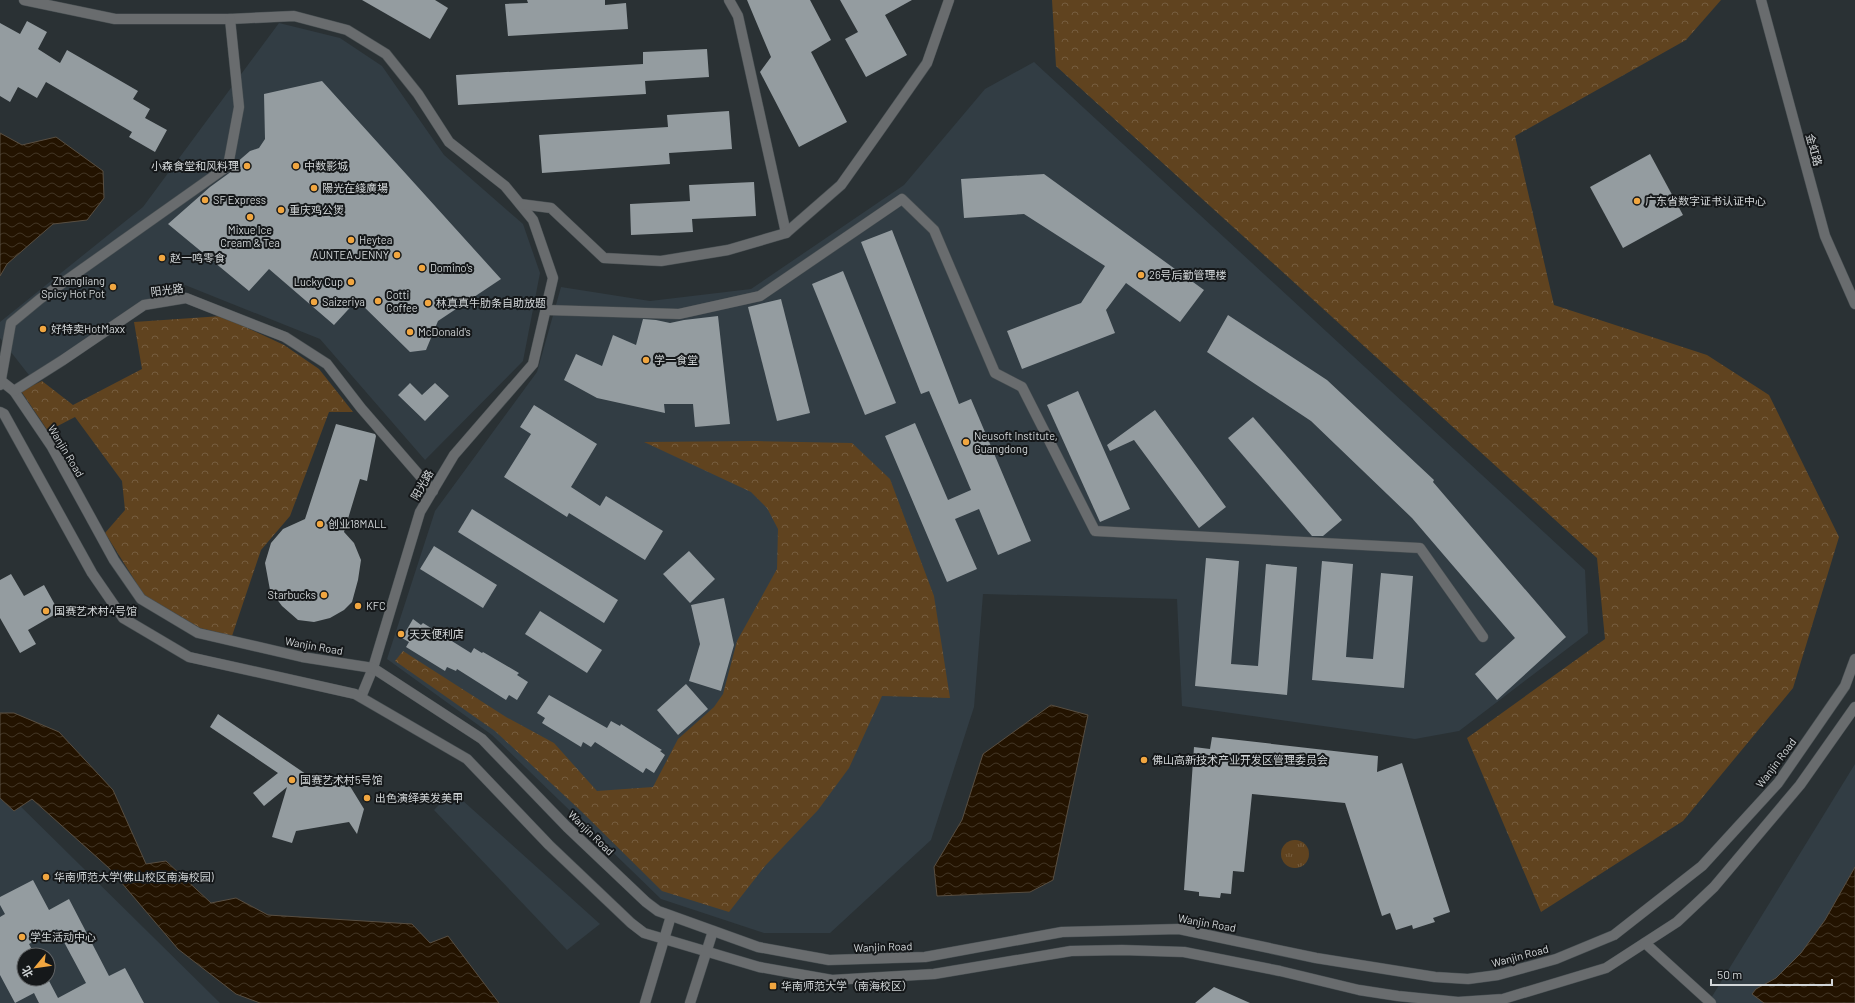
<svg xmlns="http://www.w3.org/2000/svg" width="1855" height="1003" font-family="Barlow,'Noto Sans SC',sans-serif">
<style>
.built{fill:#323d44;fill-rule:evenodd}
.grass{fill:url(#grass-tufts)}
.forest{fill:url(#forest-crowns)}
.water{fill:url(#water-waves);stroke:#584e41}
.building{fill:#949ca0;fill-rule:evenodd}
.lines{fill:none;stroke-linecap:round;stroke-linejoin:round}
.minor-casing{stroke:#484f52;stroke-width:11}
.minor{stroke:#696c6e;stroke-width:10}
.poi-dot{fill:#f1a640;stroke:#15181a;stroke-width:1.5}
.labels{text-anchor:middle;stroke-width:4;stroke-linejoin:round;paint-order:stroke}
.street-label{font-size:11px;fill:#d2d6d8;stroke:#15181a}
.poi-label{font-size:11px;fill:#d2d6d8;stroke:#15181a;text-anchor:start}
</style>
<defs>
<pattern id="grass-tufts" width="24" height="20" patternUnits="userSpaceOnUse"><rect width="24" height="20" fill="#60431f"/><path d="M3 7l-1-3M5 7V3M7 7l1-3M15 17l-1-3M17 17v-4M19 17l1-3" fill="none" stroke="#765d3f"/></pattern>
<pattern id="forest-crowns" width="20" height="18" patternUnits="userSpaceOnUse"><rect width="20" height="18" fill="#60431f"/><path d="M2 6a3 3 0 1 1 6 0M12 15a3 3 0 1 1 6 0" fill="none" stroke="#765d3f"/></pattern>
<pattern id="water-waves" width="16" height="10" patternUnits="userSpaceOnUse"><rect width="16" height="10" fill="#231300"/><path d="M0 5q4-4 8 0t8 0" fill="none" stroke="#423524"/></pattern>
</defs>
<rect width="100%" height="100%" fill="#2a3134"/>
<!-- built -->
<g class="built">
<polygon points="279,23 340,38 382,66 444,155 523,224 540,273 523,361 425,460 320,339 185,285 32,379 0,338 0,322 143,207"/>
<polygon points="1034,62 1585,570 1588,633 1459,731 1415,739 1182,706 1177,599 983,594 974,707 931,840 830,933 764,933 661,899 492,735 387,659 435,511 537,372 561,287 650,301 751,289 904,185 985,89"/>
<polygon points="1855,764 1855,1003 1708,1003"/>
<polygon points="452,791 600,924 567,950 434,810"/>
<path d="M10 796 220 1003H0V799ZM24 955H48V979H24Z"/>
</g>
<!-- grass -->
<circle class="grass" cx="1295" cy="854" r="14"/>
<!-- forest -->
<g class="forest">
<polygon points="1052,0 1721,0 1686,40 1515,136 1554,305 1707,355 1769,395 1839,537 1793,688 1683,821 1541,912 1467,738 1605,639 1597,558 1056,66"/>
<polygon points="222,316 284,345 319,369 353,412 329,412 290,516 261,550 232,636 200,628 144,595 105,533 125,510 122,481 75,417 48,431 21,391 42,381 73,405 142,369 134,322"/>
<polygon points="756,441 852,443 890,479 934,596 950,698 882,696 849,768 818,810 765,866 729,912 662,891 581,811 495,731 395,661 403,651 506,717 554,743 597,791 653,787 678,739 714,707 723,694 737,641 777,569 778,529 767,508 751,492 644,442"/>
</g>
<!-- water -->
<g class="water">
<polygon points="0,133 22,145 56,137 103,171 104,198 87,220 53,224 7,264 0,276"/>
<polygon points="1051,705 1088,715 1053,880 1030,892 937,896 934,867 962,820 983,754"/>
<polygon points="0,713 14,713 59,732 113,790 146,864 166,861 211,903 236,898 268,915 412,924 430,943 448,936 499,1003 260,1003 236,994 178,949 109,868 32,799 14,811 0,798"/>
<polygon points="1855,867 1855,1003 1764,1003 1752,994 1756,989 1776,978 1801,953 1825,920"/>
</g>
<!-- building -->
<g class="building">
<polygon points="362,0 435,0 448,8 430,39"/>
<polygon points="527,0 605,0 605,5 626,3 628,29 508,36 505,4 528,3"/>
<polygon points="747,0 810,0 831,40 811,52 847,122 799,147 760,72 771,57"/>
<polygon points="840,0 912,0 885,15 907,55 866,77 845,39 858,32"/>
<polygon points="27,21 47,32 38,49 60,63 67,50 138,91 133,99 150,109 145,118 167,130 155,152 129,137 132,132 46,82 37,98 18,87 10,102 0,96 0,23 20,34"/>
<polygon points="707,49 709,77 645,81 646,94 458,105 456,75 643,64 643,52"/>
<polygon points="322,81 501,279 438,321 426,350 410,352 357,300 334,325 269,269 249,291 168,224 210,187 232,171 235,164 250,151 259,148 265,139 264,94"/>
<polygon points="729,111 732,149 669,153 670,164 542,173 539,135 668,127 667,115"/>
<polygon points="1650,154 1683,215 1623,248 1590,187"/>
<polygon points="1044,174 1204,290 1180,322 1126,283 1106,310 1115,333 1022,369 1007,331 1081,303 1105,266 1024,214 964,218 961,179"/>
<polygon points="754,182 756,216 692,219 693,232 631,235 630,204 690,201 689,185"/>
<polygon points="892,230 959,404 971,399 1031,541 998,555 979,509 955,519 977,569 947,582 885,436 915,423 948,500 971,490 929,391 921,394 861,242"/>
<polygon points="843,271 896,403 865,415 812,284"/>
<polygon points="781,299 810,413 777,421 748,307"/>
<polygon points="1228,315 1327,380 1434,480 1433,482 1566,637 1497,700 1475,674 1515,638 1412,518 1311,421 1207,352"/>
<polygon points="718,316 730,424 695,427 693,404 664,404 665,413 597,398 564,380 576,354 602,366 613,335 636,345 643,319 656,320 670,323 684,320"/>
<polygon points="410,383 422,395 435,383 449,396 425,421 398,395"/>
<polygon points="1078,391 1130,509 1100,522 1047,405"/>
<polygon points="534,405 597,444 571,487 600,506 606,496 663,531 645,560 569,513 567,517 504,477 531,434 520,427"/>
<polygon points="1155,410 1226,507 1199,528 1134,440 1110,451 1107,445"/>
<polygon points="1253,417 1342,520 1323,536 1312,536 1228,438"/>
<polygon points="336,424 375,434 376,436 367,481 360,479 344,532 354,543 361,560 358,580 352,602 344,610 330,618 314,622 298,620 282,606 270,590 265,563 271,543 283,529 305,519"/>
<polygon points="472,509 618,600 604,623 458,532"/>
<polygon points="434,546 497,585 483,608 420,569"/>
<polygon points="689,551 715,579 690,603 663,574"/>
<polygon points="1206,558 1239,561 1231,664 1258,666 1266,564 1297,567 1287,695 1195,686"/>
<polygon points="1322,561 1353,564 1346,657 1373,659 1381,573 1413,576 1404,688 1312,680"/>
<polygon points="11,574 24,596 44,585 59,612 28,630 36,644 20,653 0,618 0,580"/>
<polygon points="724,598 734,645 721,691 689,681 700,644 691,605"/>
<polygon points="540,611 602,650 587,673 525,634"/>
<polygon points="413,619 421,625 423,623 471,653 474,648 482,653 483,652 519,673 517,675 528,682 517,700 509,695 506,700 457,669 456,671 447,667 445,671 406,647 409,642 402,638"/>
<polygon points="686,684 708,709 678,735 657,710"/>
<polygon points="549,695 607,728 611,721 620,726 621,724 662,750 660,751 665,755 654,773 646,768 643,773 595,742 591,747 583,742 581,747 542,723 545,718 537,713"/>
<polygon points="218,714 319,783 345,778 364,809 357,834 349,822 296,831 292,843 272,837 287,787 264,806 253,793 278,773 210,727"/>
<polygon points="1212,737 1378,756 1377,772 1402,763 1450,912 1433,918 1435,922 1413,929 1412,925 1396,930 1390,913 1382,916 1345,803 1252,794 1244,872 1233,871 1231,894 1221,893 1220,898 1199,896 1199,892 1184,890 1194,747 1210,749"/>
<path d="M33 880 49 910 69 899 109 976 125 968 144 1003H39L34 993 15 1003 0 975V917L5 914 0 905V897ZM57 929 86 983 58 998 48 979H24V955H35L29 944Z"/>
<polygon points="1214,987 1250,1003 1195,1003"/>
</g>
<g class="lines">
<defs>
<g id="minor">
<polyline points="24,0 115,19 230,19 294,16 347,30 386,54 418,94 449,142 505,186 533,220 553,278 533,364 454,455 420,512 373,668 361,697"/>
<polyline points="729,0 738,16 786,233"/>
<polyline points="1761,0 1825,236 1855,304"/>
<polyline points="520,204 551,208 604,258 661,261 728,250 786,233 841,185 880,130 927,63 949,0"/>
<polyline points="546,310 679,314 760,296 902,199 934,230 995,373 1022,387 1095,531 1420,548 1483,637"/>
<polyline points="0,380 14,391 52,447 114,560 141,599 198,633 302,657 373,668 482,739 567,827 646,902 658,911 758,947 829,960 925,957 1062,932 1179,929 1316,958 1435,977 1468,979 1498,975 1556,959 1614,935 1702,866 1778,783 1845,686 1855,659"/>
<polyline points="0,385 11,323 40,299 228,166 239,107 230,19"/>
<polyline points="14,391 63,360 144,305 186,298 285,337 327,364 361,408 433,491"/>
<polyline points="0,412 4,414 92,573 123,618 189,657 355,694 467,759 549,845 631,923 644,933 759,967 832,980 934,974 1071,951 1122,950 1184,952 1280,971 1359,990 1398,996 1458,1002 1503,999 1606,968 1677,922 1714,887 1800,785 1855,707"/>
<polyline points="1645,943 1711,1003"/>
<polyline points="645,1003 671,916"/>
<polyline points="690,1003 713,931"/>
</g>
</defs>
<!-- minor casing -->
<use href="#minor" class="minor-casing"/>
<!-- minor -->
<use href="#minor" class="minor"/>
</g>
<!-- markers -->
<g class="poi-dot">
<circle cx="247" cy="166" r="4"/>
<circle cx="296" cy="166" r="4"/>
<circle cx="314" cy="188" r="4"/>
<circle cx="205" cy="200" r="4"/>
<circle cx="1637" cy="201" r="4"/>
<circle cx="281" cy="210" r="4"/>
<circle cx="250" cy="217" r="4"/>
<circle cx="351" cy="240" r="4"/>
<circle cx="397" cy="255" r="4"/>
<circle cx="162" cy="258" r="4"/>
<circle cx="422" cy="268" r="4"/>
<circle cx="1141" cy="275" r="4"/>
<circle cx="351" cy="282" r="4"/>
<circle cx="113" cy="287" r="4"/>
<circle cx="378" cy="301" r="4"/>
<circle cx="314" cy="302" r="4"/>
<circle cx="428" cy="303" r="4"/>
<circle cx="43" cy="329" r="4"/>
<circle cx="410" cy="332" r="4"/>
<circle cx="646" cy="360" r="4"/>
<circle cx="966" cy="442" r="4"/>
<circle cx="320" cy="524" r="4"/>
<circle cx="324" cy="595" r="4"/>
<circle cx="358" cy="606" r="4"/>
<circle cx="46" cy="611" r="4"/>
<circle cx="401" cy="634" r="4"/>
<circle cx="1144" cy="760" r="4"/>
<circle cx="292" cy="780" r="4"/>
<circle cx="367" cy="798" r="4"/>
<circle cx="46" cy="877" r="4"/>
<circle cx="22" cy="937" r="4"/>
<rect x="769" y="982" width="8" height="8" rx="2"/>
</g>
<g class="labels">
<!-- street labels -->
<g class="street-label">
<text transform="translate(1814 150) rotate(75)" y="4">金虹路</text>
<text transform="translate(167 290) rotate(-7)" y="4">阳光路</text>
<text transform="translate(66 451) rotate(59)" y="4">Wanjin Road</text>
<text transform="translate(422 485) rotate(-60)" y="4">阳光路</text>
<text transform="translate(314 646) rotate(10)" y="4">Wanjin Road</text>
<text transform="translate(1776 763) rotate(-53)" y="4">Wanjin Road</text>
<text transform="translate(591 833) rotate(44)" y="4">Wanjin Road</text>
<text transform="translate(1207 923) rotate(10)" y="4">Wanjin Road</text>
<text transform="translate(883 947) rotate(-2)" y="4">Wanjin Road</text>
<text transform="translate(1520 956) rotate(-15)" y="4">Wanjin Road</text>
</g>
<!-- poi labels -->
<g class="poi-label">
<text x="239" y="170" text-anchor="end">小森食堂和风料理</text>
<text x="304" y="170">中数影城</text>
<text x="322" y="192">陽光在綫廣場</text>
<text x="213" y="204">SF Express</text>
<text x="1645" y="205">广东省数字证书认证中心</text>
<text x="289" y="214">重庆鸡公煲</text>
<text x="250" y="234" text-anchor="middle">Mixue Ice<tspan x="250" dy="13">Cream &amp; Tea</tspan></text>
<text x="359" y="244">Heytea</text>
<text x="389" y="259" text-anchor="end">AUNTEA JENNY</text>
<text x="170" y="262">赵一鸣零食</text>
<text x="430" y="272">Domino's</text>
<text x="1149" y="279">26号后勤管理楼</text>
<text x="105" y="285" text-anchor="end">Zhangliang<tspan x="105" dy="13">Spicy Hot Pot</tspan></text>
<text x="343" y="286" text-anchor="end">Lucky Cup</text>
<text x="386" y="299">Cotti<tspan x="386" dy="13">Coffee</tspan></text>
<text x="322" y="306">Saizeriya</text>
<text x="436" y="307">林真真牛肋条自助放题</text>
<text x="51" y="333">好特卖HotMaxx</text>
<text x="418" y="336">McDonald's</text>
<text x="654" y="364">学一食堂</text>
<text x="974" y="440">Neusoft Institute,<tspan x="974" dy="13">Guangdong</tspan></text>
<text x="328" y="528">创业18MALL</text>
<text x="316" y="599" text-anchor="end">Starbucks</text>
<text x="366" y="610">KFC</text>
<text x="54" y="615">国赛艺术村4号馆</text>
<text x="409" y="638">天天便利店</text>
<text x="1152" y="764">佛山高新技术产业开发区管理委员会</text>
<text x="300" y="784">国赛艺术村5号馆</text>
<text x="375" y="802">出色演绎美发美甲</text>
<text x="54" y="881">华南师范大学(佛山校区南海校园)</text>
<text x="30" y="941">学生活动中心</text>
<text x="781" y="990">华南师范大学（南海校区）</text>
</g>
</g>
<!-- north arrow -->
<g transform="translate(36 967) rotate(241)"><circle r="19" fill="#15181a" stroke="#616466"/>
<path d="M0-3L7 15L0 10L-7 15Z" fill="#f1a640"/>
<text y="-6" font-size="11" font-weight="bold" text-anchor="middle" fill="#d2d6d8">北</text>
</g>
<!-- scale -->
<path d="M1711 979v6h121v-6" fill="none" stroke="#d2d6d8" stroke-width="2"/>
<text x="1717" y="979" font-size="12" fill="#d2d6d8" stroke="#15181a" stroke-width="3" paint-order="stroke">50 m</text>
</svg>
